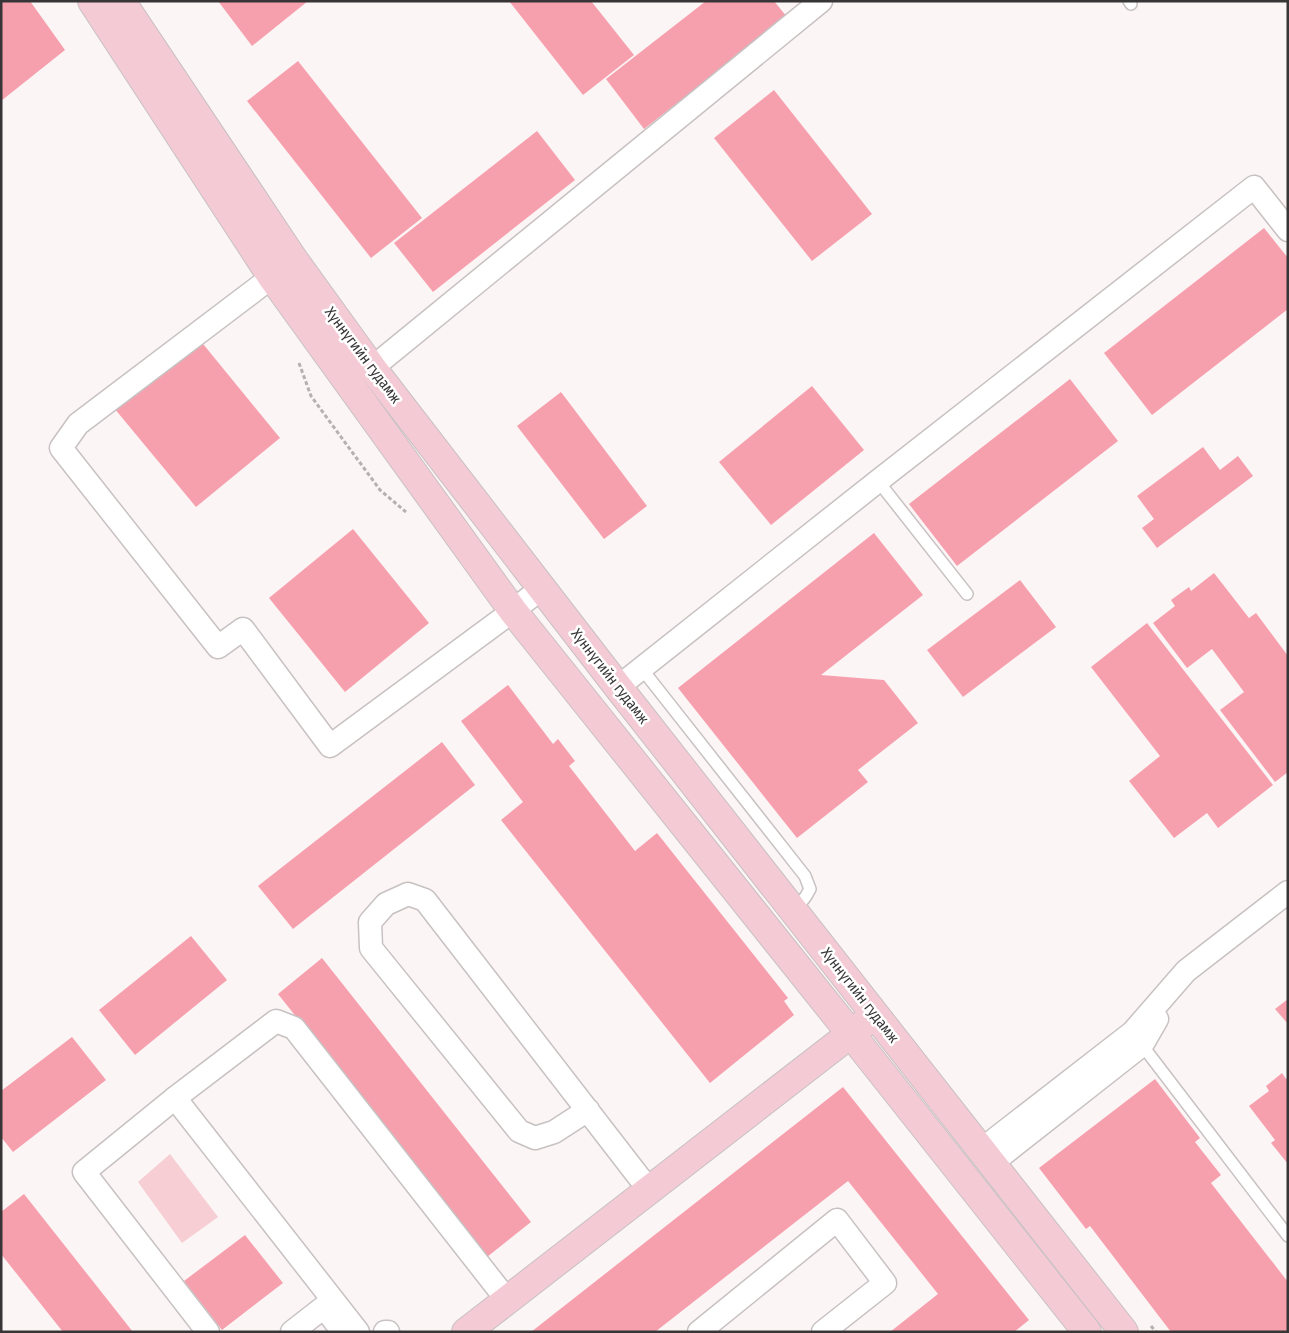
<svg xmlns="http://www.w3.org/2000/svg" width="1289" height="1333" font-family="'Fira Sans Condensed',sans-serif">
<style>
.green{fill:#f6ced3}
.building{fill:#f6a0ae}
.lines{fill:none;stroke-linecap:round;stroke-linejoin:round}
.lane-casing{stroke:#c8c1c2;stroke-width:14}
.street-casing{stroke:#c8c1c2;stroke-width:25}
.secondary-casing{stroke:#c8c1c2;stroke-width:30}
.path{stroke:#b6b1b1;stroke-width:3;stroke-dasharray:4 2.5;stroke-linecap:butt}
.lane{stroke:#fff;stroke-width:11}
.street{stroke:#fff;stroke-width:22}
.secondary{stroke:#f4cbd5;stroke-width:28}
.labels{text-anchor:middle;stroke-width:5;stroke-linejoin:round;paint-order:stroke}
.street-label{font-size:15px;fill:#373535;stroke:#fff}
</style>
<rect width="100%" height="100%" fill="#fcf5f6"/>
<!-- green -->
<polygon class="green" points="170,1154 218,1217 182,1243 138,1182"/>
<!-- building -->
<g class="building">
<polygon points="1,1 30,1 65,50 1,101"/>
<polygon points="218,1 308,1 252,46"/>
<polygon points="509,1 591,1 634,55 583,95"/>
<polygon points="706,1 774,1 787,17 644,129 606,79"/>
<polygon points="298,61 422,218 371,258 247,101"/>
<polygon points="774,90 872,214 812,261 714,138"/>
<polygon points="537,131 575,180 433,292 394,243"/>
<polygon points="1264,228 1288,258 1288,309 1152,415 1104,353"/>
<polygon points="199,339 280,438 196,507 114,408"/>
<polygon points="1070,379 1118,441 957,566 909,504"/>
<polygon points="812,386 864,450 771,525 719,462"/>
<polygon points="561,392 647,506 604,539 517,426"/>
<polygon points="1203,447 1220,470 1238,456 1253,476 1157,548 1142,528 1154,519 1137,496"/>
<polygon points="353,529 429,623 345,692 269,598"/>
<polygon points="874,533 923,595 821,675 884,680 918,723 858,770 868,782 797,838 678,688"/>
<polygon points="1214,573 1249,618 1256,613 1288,656 1288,772 1275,782 1220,710 1244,692 1212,649 1187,668 1153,623 1175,606 1171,600 1189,587 1191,591"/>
<polygon points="1020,580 1056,627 963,697 927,650"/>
<polygon points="1147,623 1273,785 1218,828 1207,813 1174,838 1129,781 1160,756 1091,667"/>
<polygon points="508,685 553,744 558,739 575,761 569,766 635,851 657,833 788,998 784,1001 794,1015 710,1083 501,820 523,802 461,721"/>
<polygon points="442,742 475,785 293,929 258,886"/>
<polygon points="191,936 227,980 135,1055 99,1010"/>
<polygon points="322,958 531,1222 487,1257 278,994"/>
<polygon points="1288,999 1288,1024 1275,1009"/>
<polygon points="72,1037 106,1080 13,1152 1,1137 1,1091"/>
<polygon points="1282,1073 1286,1079 1288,1077 1288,1164 1271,1143 1275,1140 1249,1106 1269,1091 1266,1086"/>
<polygon points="1155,1079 1200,1138 1195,1142 1221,1175 1211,1183 1288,1282 1288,1332 1171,1332 1090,1226 1086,1229 1039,1168"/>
<polygon points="843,1087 1029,1320 1014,1332 890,1332 938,1294 848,1181 655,1332 531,1332"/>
<polygon points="24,1194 133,1332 63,1332 1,1254 1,1212"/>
<polygon points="245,1235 283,1283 222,1330 184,1281"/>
</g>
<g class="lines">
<defs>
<g id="lane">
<polyline points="1129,1 1131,4"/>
<polyline points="878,481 967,594"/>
<polyline points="642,669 805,876 810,889 806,896 794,912"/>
<polyline points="1142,1045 1288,1236"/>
</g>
<g id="street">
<polyline points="272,277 78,424 61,448 218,647 243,629 330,746 502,619 542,588"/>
<polyline points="372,368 821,1"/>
<polyline points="618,687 878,481 1254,187 1288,230"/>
<polyline points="175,1098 276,1021 294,1028 507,1300"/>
<polyline points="588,1110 554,1132 535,1138 519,1131 371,948 370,922 386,904 408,894 425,900 639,1177 650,1189"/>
<polyline points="981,1150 1133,1032 1186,971 1288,892"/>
<polyline points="992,1163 1142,1045 1157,1019"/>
<polyline points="208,1332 84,1172 175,1098 358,1332"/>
<polyline points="292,1332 324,1307 339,1327"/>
<polyline points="385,1332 388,1332"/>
<polyline points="699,1332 837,1220 885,1283 823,1332"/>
</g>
<g id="secondary">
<polyline points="92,1 272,277 513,611 851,1034 1087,1332"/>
<polyline points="121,1 294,260 372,368 618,687 1124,1332"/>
<polyline points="466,1332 866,1022"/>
</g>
</defs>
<!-- lane casing -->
<use href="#lane" class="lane-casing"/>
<!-- street casing -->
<use href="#street" class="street-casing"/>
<!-- secondary casing -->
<use href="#secondary" class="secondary-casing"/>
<!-- path -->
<g class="path">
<polyline points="299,363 311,396 380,490 406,512"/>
<polyline points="1151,1326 1156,1332"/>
</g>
<!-- lane -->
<use href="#lane" class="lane"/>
<!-- street -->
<use href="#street" class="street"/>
<!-- secondary -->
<use href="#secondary" class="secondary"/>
</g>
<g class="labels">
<!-- street labels -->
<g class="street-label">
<text transform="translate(363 355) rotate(53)" y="5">Хүннүгийн гудамж</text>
<text transform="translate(610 676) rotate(52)" y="5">Хүннүгийн гудамж</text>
<text transform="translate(860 995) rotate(52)" y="5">Хүннүгийн гудамж</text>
</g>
</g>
<!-- border -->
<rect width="1289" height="1333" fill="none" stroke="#373535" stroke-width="5"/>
</svg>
